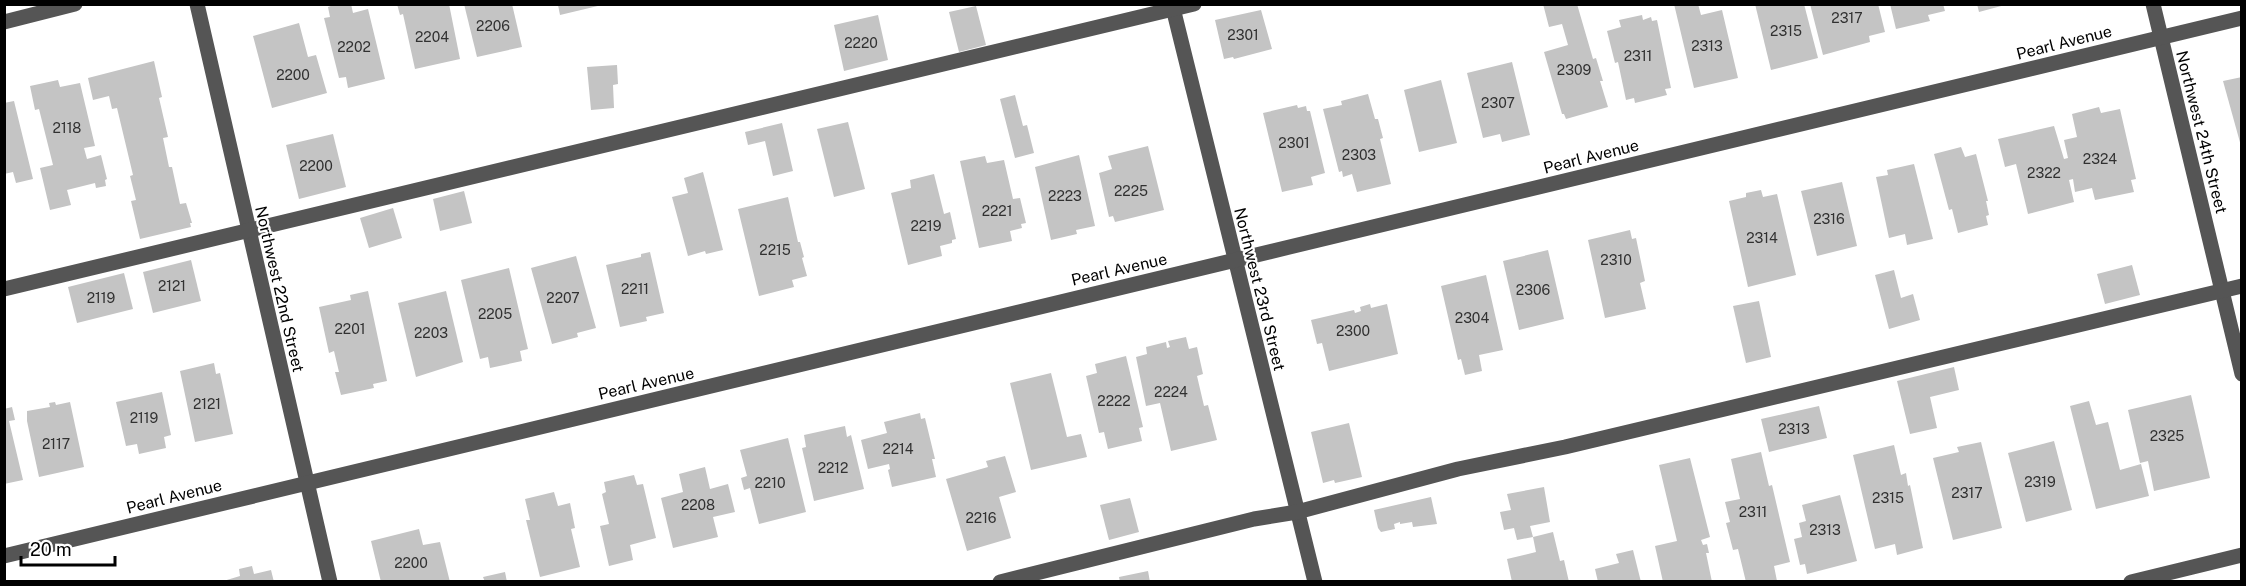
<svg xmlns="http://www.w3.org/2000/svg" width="2246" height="586" font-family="'Public Sans',sans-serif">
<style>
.building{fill:#c4c4c4}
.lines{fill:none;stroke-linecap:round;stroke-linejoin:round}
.minor{stroke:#555;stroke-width:15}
.labels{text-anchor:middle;stroke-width:4.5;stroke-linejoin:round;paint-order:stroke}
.number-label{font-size:14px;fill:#313131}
.street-label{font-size:16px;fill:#000;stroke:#fff}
</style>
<rect width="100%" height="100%" fill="#fff"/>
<!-- building -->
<g class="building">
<polygon points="336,4 351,4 353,13 368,9 385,79 348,88 346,77 339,78 324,18 330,17 328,7"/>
<polygon points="397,4 449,4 460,59 415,69 403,14 400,15"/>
<polygon points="464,4 512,4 522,47 477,57"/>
<polygon points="1543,4 1577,4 1593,59 1596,58 1603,81 1600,81 1608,107 1566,119 1564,114 1562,114 1544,52 1568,45 1562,24 1549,27"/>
<polygon points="1674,4 1698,4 1701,15 1722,10 1738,78 1694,88"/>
<polygon points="1755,4 1804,4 1818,58 1771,70"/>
<polygon points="1810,4 1878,4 1885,32 1869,36 1870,42 1823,55"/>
<polygon points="1890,4 1943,4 1945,11 1928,15 1930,21 1896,29"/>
<polygon points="1977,4 2005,4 2005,5 1979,12"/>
<polygon points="558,5 602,5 560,15"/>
<polygon points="976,6 986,45 959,52 949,12"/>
<polygon points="1261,10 1272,49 1234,59 1233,57 1224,59 1215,20"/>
<polygon points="878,15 888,60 844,71 834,25"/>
<polygon points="1642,15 1643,20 1651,17 1652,21 1657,20 1671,88 1665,89 1667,95 1635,103 1634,98 1626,100 1618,62 1615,63 1607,31 1621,27 1619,20"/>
<polygon points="299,23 308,57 316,55 327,93 272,108 253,36"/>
<polygon points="154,61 162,97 159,98 168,137 163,138 169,167 172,167 180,204 186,203 192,223 190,223 191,227 140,239 131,201 136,200 130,176 133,175 117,108 112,109 109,96 93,100 88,78"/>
<polygon points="1512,62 1530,135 1502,142 1500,134 1483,138 1467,73"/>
<polygon points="617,65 618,84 613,85 614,108 591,110 587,67"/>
<polygon points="2242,77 2242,146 2241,146 2223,81"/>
<polygon points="58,80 60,87 80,83 95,146 84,148 87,159 101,155 107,179 105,180 106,186 96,188 95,183 67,190 71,205 50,210 40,168 53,165 39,109 35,110 30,86"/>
<polygon points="1441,80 1457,143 1419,152 1404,90"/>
<polygon points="1368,94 1375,119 1378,119 1383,138 1380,139 1391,184 1357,192 1352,174 1343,177 1342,171 1339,172 1323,109 1342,105 1341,101"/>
<polygon points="1015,95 1023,126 1027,125 1034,153 1015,158 1000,99"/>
<polygon points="14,101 33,179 16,183 13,172 4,174 4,103"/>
<polygon points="1297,105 1298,108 1306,106 1307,111 1310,111 1325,173 1311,177 1313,185 1282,192 1263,113"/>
<polygon points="2099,107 2101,113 2120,109 2136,179 2131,180 2134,192 2095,200 2092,188 2075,192 2073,179 2069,180 2074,202 2028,214 2016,164 2005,167 1998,139 2054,126 2064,159 2068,158 2064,140 2077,137 2072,114"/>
<polygon points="848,122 865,189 834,197 817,129"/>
<polygon points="782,123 793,171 773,176 765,141 748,145 745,132"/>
<polygon points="333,134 346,187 299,199 286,145"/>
<polygon points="1148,146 1164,210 1115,222 1113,216 1109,217 1099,173 1112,169 1108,156"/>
<polygon points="1961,147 1965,157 1976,154 1988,201 1986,201 1989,215 1986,216 1988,225 1958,233 1952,209 1949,210 1934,154"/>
<polygon points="1079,155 1095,226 1076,230 1077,234 1051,240 1035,167"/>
<polygon points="985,156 987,163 1004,160 1013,199 1020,198 1026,223 1021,224 1022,228 1010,231 1012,241 979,248 960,161"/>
<polygon points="1914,164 1933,239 1907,245 1905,234 1889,238 1876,177 1888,175 1887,170"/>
<polygon points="703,172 723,250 706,254 705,251 688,256 672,197 688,193 684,178"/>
<polygon points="934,174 944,214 950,212 956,239 952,240 952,243 940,246 942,256 908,265 891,193 911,188 910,180"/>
<polygon points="1842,182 1857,246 1817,256 1801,191"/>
<polygon points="1761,190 1763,197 1777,194 1796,275 1748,287 1729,201 1746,197 1746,193"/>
<polygon points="464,191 472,223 440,231 433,199"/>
<polygon points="788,197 798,242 800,242 804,257 802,258 807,276 792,280 794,287 759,296 738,209"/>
<polygon points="393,208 402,238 369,248 360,218"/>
<polygon points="1630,230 1632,239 1636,238 1645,281 1640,283 1646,309 1605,318 1588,240"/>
<polygon points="1548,250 1564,319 1519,330 1503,261"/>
<polygon points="650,252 664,313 646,317 647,321 620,327 606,265 641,257 641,254"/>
<polygon points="576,256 596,328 577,333 578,337 552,344 531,268"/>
<polygon points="191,260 201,301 153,313 143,272"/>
<polygon points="2132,265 2140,295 2105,304 2097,274"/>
<polygon points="509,268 528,349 520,351 522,361 490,368 488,357 480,359 461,280"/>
<polygon points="1894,270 1901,298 1913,294 1920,320 1889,329 1875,275"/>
<polygon points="124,273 133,309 77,323 68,287"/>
<polygon points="1486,275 1503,350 1479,355 1482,371 1465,375 1461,359 1458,360 1441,286"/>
<polygon points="368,291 387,381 373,384 374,388 341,395 335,372 339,372 334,351 329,353 319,307 351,300 350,295"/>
<polygon points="446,291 463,362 416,377 398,303"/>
<polygon points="1759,301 1771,357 1746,363 1733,306"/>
<polygon points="1370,304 1371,308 1387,304 1398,354 1329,371 1322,343 1317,344 1311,320 1354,310 1355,313 1361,311 1360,307"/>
<polygon points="1186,337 1189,349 1197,347 1203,374 1197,376 1204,406 1208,405 1217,440 1171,451 1160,403 1146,406 1136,357 1147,354 1146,347 1166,342 1167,348 1170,347 1168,341"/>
<polygon points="1126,356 1143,427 1139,428 1142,441 1108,449 1104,432 1099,433 1086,376 1097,373 1095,364"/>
<polygon points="214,363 216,374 220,373 233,434 195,442 180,371"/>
<polygon points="1954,367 1959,390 1930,397 1937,428 1910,434 1897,381"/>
<polygon points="1051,373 1067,437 1081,434 1087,457 1031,470 1010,383"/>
<polygon points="162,392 171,435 164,437 166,448 139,454 137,444 126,446 116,402"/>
<polygon points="2191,395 2210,478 2154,491 2148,461 2140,463 2128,410"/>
<polygon points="2089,401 2096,425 2108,422 2120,470 2141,464 2149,496 2096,509 2070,406"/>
<polygon points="55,402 56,405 70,402 84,467 39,477 27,421 27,411 50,407 49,403"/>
<polygon points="1819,406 1827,438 1769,452 1761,419"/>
<polygon points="12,407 15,420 9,421 23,480 4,484 4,409"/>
<polygon points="920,413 921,419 925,418 935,459 932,459 936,477 892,487 888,470 890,469 889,464 868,469 861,440 887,433 884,422"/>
<polygon points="1349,423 1362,477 1335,483 1334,480 1323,483 1311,432"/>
<polygon points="845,426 847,437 851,435 864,489 814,501 802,448 806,447 804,435"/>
<polygon points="788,438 806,512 759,524 750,488 744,490 741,478 747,476 740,450"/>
<polygon points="2054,441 2072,510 2026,522 2008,453"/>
<polygon points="1981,442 2002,528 1953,540 1933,458 1959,452 1957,447"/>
<polygon points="1894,445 1901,475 1906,473 1908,486 1910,485 1923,548 1897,555 1895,544 1875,549 1853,455"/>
<polygon points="1761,452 1769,486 1772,485 1790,562 1774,566 1777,581 1746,582 1738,549 1733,550 1726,523 1730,522 1725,502 1740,499 1731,459"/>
<polygon points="1005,456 1016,492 999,497 1011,538 967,551 946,479 988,467 986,461"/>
<polygon points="1690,458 1710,537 1701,540 1703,545 1707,544 1709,553 1706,553 1712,582 1663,582 1655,546 1677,541 1659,465"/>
<polygon points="705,467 710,489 728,484 735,512 713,517 718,537 673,548 661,498 683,492 679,474"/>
<polygon points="634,475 637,485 643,484 656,538 630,545 633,560 609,566 600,526 609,524 602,494 606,492 604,482"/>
<polygon points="1544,487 1550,522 1530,526 1533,537 1517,540 1514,528 1504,530 1500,512 1511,510 1507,494"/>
<polygon points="554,492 558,506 570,503 575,528 571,529 580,567 540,577 526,520 530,520 525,499"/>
<polygon points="1840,495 1857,561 1807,574 1805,564 1800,565 1794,539 1802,537 1799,523 1806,521 1802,505"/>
<polygon points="1431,497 1437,524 1413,527 1412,522 1400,524 1400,522 1394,524 1395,529 1381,532 1378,528 1374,510"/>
<polygon points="1130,498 1139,532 1109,540 1100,505"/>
<polygon points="419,529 423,545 440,542 450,582 381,582 371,541"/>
<polygon points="1553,532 1560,561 1564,560 1569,582 1512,582 1507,559 1536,552 1533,537"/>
<polygon points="1633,550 1641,582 1598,582 1595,569 1619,563 1616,554"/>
<polygon points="252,566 254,574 271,570 274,582 220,582 240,576 239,569"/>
<polygon points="1148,571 1150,582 1120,582 1119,577"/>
<polygon points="505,572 507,582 485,582 483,577"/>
</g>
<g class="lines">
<!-- minor -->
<g class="minor">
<polyline points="197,4 330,582"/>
<polyline points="1172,4 1315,582"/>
<polyline points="2153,4 2242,374"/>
<polyline points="4,22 75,4"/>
<polyline points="4,289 1194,4"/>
<polyline points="4,556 2242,18"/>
<polyline points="1000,582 1254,519 1297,512 1458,469 1565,447 2242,286"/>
<polyline points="2131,582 2242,555"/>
</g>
</g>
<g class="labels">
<!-- number labels -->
<g class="number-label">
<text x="1847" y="23">2317</text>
<text x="493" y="31">2206</text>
<text x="1786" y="36">2315</text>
<text x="1243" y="40">2301</text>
<text x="432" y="42">2204</text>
<text x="861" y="48">2220</text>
<text x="1707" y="51">2313</text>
<text x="354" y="52">2202</text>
<text x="1638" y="61">2311</text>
<text x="1574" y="75">2309</text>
<text x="293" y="80">2200</text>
<text x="1498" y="108">2307</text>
<text x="67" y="133">2118</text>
<text x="1294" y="148">2301</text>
<text x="1359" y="160">2303</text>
<text x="2100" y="164">2324</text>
<text x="316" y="171">2200</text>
<text x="2044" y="178">2322</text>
<text x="1131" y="196">2225</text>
<text x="1065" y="201">2223</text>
<text x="997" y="216">2221</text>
<text x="1829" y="224">2316</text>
<text x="926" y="231">2219</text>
<text x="1762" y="243">2314</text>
<text x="775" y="255">2215</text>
<text x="1616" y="265">2310</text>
<text x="172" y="291">2121</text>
<text x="635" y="294">2211</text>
<text x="1533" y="295">2306</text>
<text x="101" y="303">2119</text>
<text x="563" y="303">2207</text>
<text x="495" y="319">2205</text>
<text x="1472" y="323">2304</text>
<text x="350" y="334">2201</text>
<text x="1353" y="336">2300</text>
<text x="431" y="338">2203</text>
<text x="1171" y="397">2224</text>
<text x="1114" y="406">2222</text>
<text x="207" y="409">2121</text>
<text x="144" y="423">2119</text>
<text x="1794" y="434">2313</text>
<text x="2167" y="441">2325</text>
<text x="56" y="449">2117</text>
<text x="898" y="454">2214</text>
<text x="833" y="473">2212</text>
<text x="2040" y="487">2319</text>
<text x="770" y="488">2210</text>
<text x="1967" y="498">2317</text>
<text x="1888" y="503">2315</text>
<text x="698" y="510">2208</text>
<text x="1753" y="517">2311</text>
<text x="981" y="523">2216</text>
<text x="1825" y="535">2313</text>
<text x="411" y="568">2200</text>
</g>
<!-- street labels -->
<g class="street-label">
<text transform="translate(2064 42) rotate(-14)" y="6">Pearl Avenue</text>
<text transform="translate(2202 132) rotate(76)" y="6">Northwest 24th Street</text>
<text transform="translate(1591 156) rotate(-14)" y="6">Pearl Avenue</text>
<text transform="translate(1119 269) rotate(-13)" y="6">Pearl Avenue</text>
<text transform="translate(280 289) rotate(77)" y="6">Northwest 22nd Street</text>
<text transform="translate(1260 289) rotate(76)" y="6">Northwest 23rd Street</text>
<text transform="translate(646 383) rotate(-13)" y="6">Pearl Avenue</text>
<text transform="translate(174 496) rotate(-14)" y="6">Pearl Avenue</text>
</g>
</g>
<!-- border -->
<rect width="2246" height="586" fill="none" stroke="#000000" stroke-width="12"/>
<!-- scale -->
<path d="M21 556v9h94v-9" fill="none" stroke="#000000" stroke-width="3"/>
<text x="30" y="556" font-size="18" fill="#000000" stroke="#ffffff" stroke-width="4.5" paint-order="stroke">20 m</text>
</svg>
